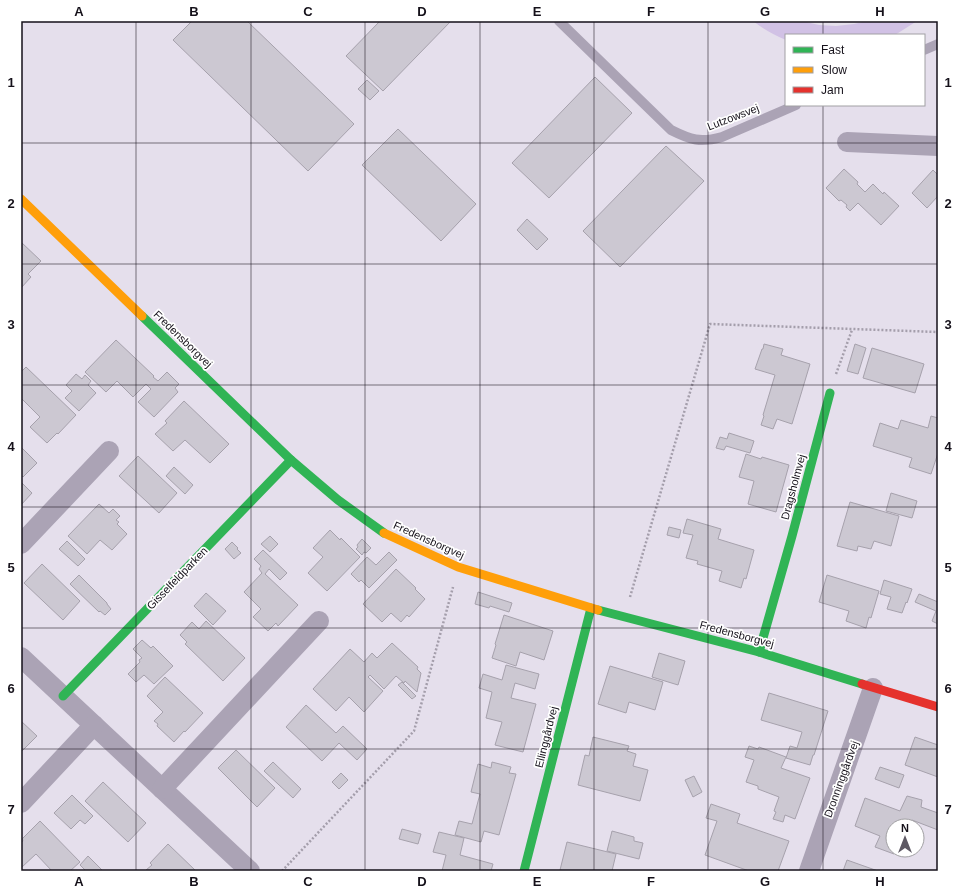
<svg xmlns="http://www.w3.org/2000/svg" width="959" height="892" font-family="Arial,sans-serif">
<style>
.green{fill:#d1c1e5}
.building{fill:#ccc8d2;stroke:#a6a1ac}
.lines{fill:none;stroke-linecap:round;stroke-linejoin:round}
.path{stroke:#a49eab;stroke-width:2.5;stroke-dasharray:2 2;stroke-linecap:butt}
.lane{stroke:#aba3b5;stroke-width:10}
.street{stroke:#aba3b5;stroke-width:20}
.fast{stroke:#30b455;stroke-width:9}
.slow{stroke:#ff9f0a;stroke-width:9}
.jam{stroke:#e5322d;stroke-width:9}
.grid{fill:none;stroke:#15111a;stroke-width:1;stroke-opacity:0.55}
.labels{text-anchor:middle;stroke-width:3.5;stroke-linejoin:round;paint-order:stroke}
.street-label{font-size:11px;fill:#15111a;stroke:#fff}
.neatline{fill:none;stroke:#15111a;stroke-width:1.5}
.grid-label{font-size:13px;text-anchor:middle;font-weight:bold;fill:#15111a}
</style>
<rect width="100%" height="100%" fill="#e5dfec"/>
<!-- green -->
<path class="green" d="M753 21H802L819 25 836 26 854 24 867 21H917L895 35H786V40C774 35 763 29 753 21Z"/>
<!-- building -->
<g class="building">
<polygon points="192,21 247,21 354,124 308,171 173,40"/>
<polygon points="380,21 451,21 383,91 346,56"/>
<polygon points="595,77 632,113 549,198 512,163"/>
<polygon points="367,80 379,91 370,100 358,89"/>
<polygon points="398,129 476,204 441,241 362,165"/>
<polygon points="666,146 704,181 620,267 583,231"/>
<polygon points="844,169 858,182 857,184 865,192 873,184 883,194 884,192 899,206 881,225 858,203 850,211 846,207 847,205 841,200 839,201 826,188"/>
<polygon points="933,170 938,175 938,196 927,208 912,193"/>
<polygon points="527,219 548,239 537,250 517,230"/>
<polygon points="21,242 41,261 28,274 31,277 21,288"/>
<polygon points="116,340 154,376 153,377 158,381 167,372 179,384 175,388 178,392 154,417 138,402 151,389 146,384 133,397 117,381 106,392 85,372"/>
<polygon points="764,344 783,349 781,355 810,364 792,424 777,419 773,429 761,425 764,416 763,415 775,375 755,369 762,349 763,349"/>
<polygon points="855,344 866,348 858,374 847,371"/>
<polygon points="872,348 924,364 915,393 863,378"/>
<polygon points="26,367 76,415 58,434 57,433 47,443 30,427 40,417 21,398 21,372"/>
<polygon points="76,374 82,379 85,375 91,381 88,385 96,393 79,411 65,398 72,391 66,385"/>
<polygon points="184,401 229,444 210,463 185,440 173,451 155,434 167,423 165,421"/>
<polygon points="931,416 938,418 938,453 931,474 909,467 912,458 873,446 880,423 898,429 901,420 928,428"/>
<polygon points="729,433 754,441 750,453 726,446 724,450 716,448 720,437 727,439"/>
<polygon points="21,447 37,463 23,477 21,475"/>
<polygon points="746,454 761,459 762,457 789,465 776,512 748,504 754,481 739,477"/>
<polygon points="138,456 177,493 159,513 119,476"/>
<polygon points="174,467 193,485 185,494 166,476"/>
<polygon points="21,482 32,493 21,505"/>
<polygon points="891,493 917,501 912,518 886,511"/>
<polygon points="850,502 899,516 891,546 874,541 871,549 858,546 857,551 837,546"/>
<polygon points="99,504 109,513 113,509 120,516 116,520 119,522 117,524 127,534 112,550 100,540 87,554 68,536"/>
<polygon points="687,519 721,529 718,539 754,550 746,579 744,578 741,588 719,581 722,571 697,564 698,561 686,558 693,535 683,533"/>
<polygon points="669,527 681,530 679,538 667,535"/>
<polygon points="330,530 340,540 341,538 360,557 327,591 308,573 323,557 313,548"/>
<polygon points="270,536 278,544 270,552 261,544"/>
<polygon points="362,539 371,548 366,553 364,552 362,555 356,549 358,547 357,545"/>
<polygon points="67,541 85,559 78,566 59,549"/>
<polygon points="232,542 238,548 237,549 241,553 234,559 225,549"/>
<polygon points="263,550 287,573 280,580 269,569 265,574 298,605 278,626 276,623 268,631 253,617 261,609 244,592 262,573 259,569 261,566 254,559"/>
<polygon points="389,552 397,560 369,588 361,580 359,582 351,574 367,557 376,565"/>
<polygon points="42,564 80,601 63,620 24,583"/>
<polygon points="396,569 416,588 415,589 425,599 409,617 407,615 401,622 391,613 382,622 363,604"/>
<polygon points="79,575 107,603 107,604 111,609 105,615 100,611 99,612 70,584"/>
<polygon points="827,575 879,591 871,618 869,617 866,628 846,621 849,611 819,602"/>
<polygon points="884,580 912,589 907,603 906,602 902,613 887,609 891,597 880,594"/>
<polygon points="478,592 512,603 509,612 490,606 489,608 475,604"/>
<polygon points="206,593 226,611 213,625 194,606"/>
<polygon points="919,594 938,602 938,624 932,621 936,611 915,602"/>
<polygon points="504,615 553,631 544,660 520,652 516,666 492,658 496,645 495,644"/>
<polygon points="206,621 245,658 223,681 185,644 187,642 180,635 192,622 199,629"/>
<polygon points="142,640 151,648 153,646 173,666 154,684 144,675 136,682 128,674 140,662 139,660 142,658 133,649"/>
<polygon points="392,643 418,667 417,669 421,673 417,692 405,681 404,683 396,676 384,689 370,675 368,677 383,691 364,712 349,697 336,711 313,689 350,649 364,662 372,653 377,658"/>
<polygon points="659,653 685,661 678,685 652,677"/>
<polygon points="506,665 539,674 535,689 515,683 511,698 536,704 523,752 495,745 502,722 486,718 492,692 479,688 483,674 502,680"/>
<polygon points="610,666 663,682 655,710 629,702 626,713 598,704"/>
<polygon points="165,677 203,713 185,732 184,731 174,742 157,726 158,724 154,721 163,712 147,696"/>
<polygon points="402,682 416,696 412,699 398,685"/>
<polygon points="769,693 828,711 814,755 813,755 810,765 786,758 790,746 797,748 802,732 761,720"/>
<polygon points="306,705 336,733 343,726 367,749 357,760 339,743 322,761 286,727"/>
<polygon points="21,721 37,736 21,752"/>
<polygon points="593,737 629,746 627,751 636,754 633,766 648,770 640,801 578,785 585,755 589,756"/>
<polygon points="915,737 938,745 938,777 905,765"/>
<polygon points="749,746 758,749 759,747 786,757 781,768 810,778 795,819 785,815 783,822 773,819 776,812 774,811 779,797 758,789 758,786 746,782 754,760 745,757"/>
<polygon points="236,750 275,788 257,807 218,768"/>
<polygon points="273,762 301,789 293,798 264,771"/>
<polygon points="492,762 511,767 509,773 516,774 499,835 484,831 481,842 455,835 459,821 472,824 480,794 471,792 478,764 491,768"/>
<polygon points="880,767 904,775 899,788 875,779"/>
<polygon points="341,773 348,780 339,789 332,782"/>
<polygon points="694,776 702,792 693,797 685,780"/>
<polygon points="103,782 146,823 128,842 85,801"/>
<polygon points="72,795 93,816 85,824 80,820 71,829 54,813"/>
<polygon points="907,796 922,800 921,807 938,813 938,830 912,820 910,826 893,826 893,850 896,850 894,854 875,847 880,836 855,826 865,798 900,811"/>
<polygon points="711,804 740,814 737,823 789,841 778,871 749,871 705,855 717,821 706,818"/>
<polygon points="40,821 80,862 70,871 52,871 36,854 22,867 21,867 21,843 23,841 22,839"/>
<polygon points="402,829 421,834 418,844 399,839"/>
<polygon points="612,831 634,837 634,841 643,843 639,859 607,851"/>
<polygon points="439,832 464,838 460,855 493,864 491,871 442,871 446,855 433,852"/>
<polygon points="567,842 616,854 612,871 565,871 560,870"/>
<polygon points="168,844 196,871 146,870 152,865 150,863"/>
<polygon points="88,856 103,871 86,871 80,865"/>
<polygon points="847,860 878,871 843,871"/>
</g>
<g class="lines">
<!-- path -->
<g class="path">
<polyline points="836,374 852,330"/>
<polyline points="630,597 710,324 938,332"/>
<polyline points="282,871 414,731 453,587"/>
</g>
<!-- lane -->
<g class="lane">
<path d="M559 21 671 130C691 140 700 143 722 137L796 105"/>
<polyline points="924,50 938,44"/>
</g>
<!-- street -->
<g class="street">
<polyline points="847,142 938,146"/>
<polyline points="21,544 109,451"/>
<polyline points="21,657 250,871"/>
<polyline points="162,789 319,621"/>
<polyline points="21,803 94,725"/>
<polyline points="809,871 873,688"/>
</g>
<!-- fast -->
<g class="fast">
<polyline points="142,316 291,460 338,500 384,533"/>
<polyline points="598,610 759,652 862,684"/>
<polyline points="759,652 792,536 830,393"/>
<polyline points="63,696 291,460"/>
<polyline points="524,871 591,608"/>
</g>
<!-- slow -->
<g class="slow">
<polyline points="21,199 142,316"/>
<polyline points="384,533 458,567 598,610"/>
</g>
<!-- jam -->
<polyline class="jam" points="862,684 938,707"/>
</g>
<!-- grid -->
<path class="grid" d="M136 21V871M251 21V871M365 21V871M480 21V871M594 21V871M708 21V871M823 21V35M823 105V871M21 143H938M21 264H938M21 385H938M21 507H938M21 628H938M21 749H938"/>
<g class="labels">
<!-- street labels -->
<g class="street-label">
<text transform="translate(733 117) rotate(-21)" y="4">Lutzowsvej</text>
<text transform="translate(183 339) rotate(44)" y="4">Fredensborgvej</text>
<text transform="translate(793 487) rotate(-75)" y="4">Dragsholmvej</text>
<text transform="translate(429 540) rotate(24)" y="4">Fredensborgvej</text>
<text transform="translate(177 578) rotate(-46)" y="4">Gisselfeldparken</text>
<text transform="translate(737 634) rotate(15)" y="4">Fredensborgvej</text>
<text transform="translate(546 737) rotate(-76)" y="4">Ellinggårdvej</text>
<text transform="translate(841 779) rotate(-70)" y="4">Dronninggårdvej</text>
</g>
</g>
<!-- border -->
<rect width="959" height="892" fill="none" stroke="#ffffff" stroke-width="44"/>
<!-- legend -->
<rect x="785" y="34" width="140" height="72" fill="#ffffff" stroke="#a1a0a3"/>
<rect x="793" y="47" width="20" height="6" fill="#30b455" stroke="#a1a0a3"/>
<text x="821" y="54" font-size="12" fill="#15111a">Fast</text>
<rect x="793" y="67" width="20" height="6" fill="#ff9f0a" stroke="#a1a0a3"/>
<text x="821" y="74" font-size="12" fill="#15111a">Slow</text>
<rect x="793" y="87" width="20" height="6" fill="#e5322d" stroke="#a1a0a3"/>
<text x="821" y="94" font-size="12" fill="#15111a">Jam</text>
<!-- north arrow -->
<g transform="translate(905 838)"><circle r="19" fill="#ffffff" stroke="#a1a0a3"/>
<path d="M0-3L7 15L0 10L-7 15Z" fill="#5e5964"/>
<text y="-6" font-size="11" font-weight="bold" text-anchor="middle" fill="#15111a">N</text>
</g>
<rect x="22" y="22" width="915" height="848" class="neatline"/>
<g class="grid-label">
<text x="79" y="16">A</text>
<text x="194" y="16">B</text>
<text x="308" y="16">C</text>
<text x="422" y="16">D</text>
<text x="537" y="16">E</text>
<text x="651" y="16">F</text>
<text x="765" y="16">G</text>
<text x="880" y="16">H</text>
<text x="11" y="87">1</text>
<text x="948" y="87">1</text>
<text x="11" y="208">2</text>
<text x="948" y="208">2</text>
<text x="11" y="329">3</text>
<text x="948" y="329">3</text>
<text x="11" y="451">4</text>
<text x="948" y="451">4</text>
<text x="11" y="572">5</text>
<text x="948" y="572">5</text>
<text x="11" y="693">6</text>
<text x="948" y="693">6</text>
<text x="11" y="814">7</text>
<text x="948" y="814">7</text>
<text x="79" y="886">A</text>
<text x="194" y="886">B</text>
<text x="308" y="886">C</text>
<text x="422" y="886">D</text>
<text x="537" y="886">E</text>
<text x="651" y="886">F</text>
<text x="765" y="886">G</text>
<text x="880" y="886">H</text>
</g>
</svg>
